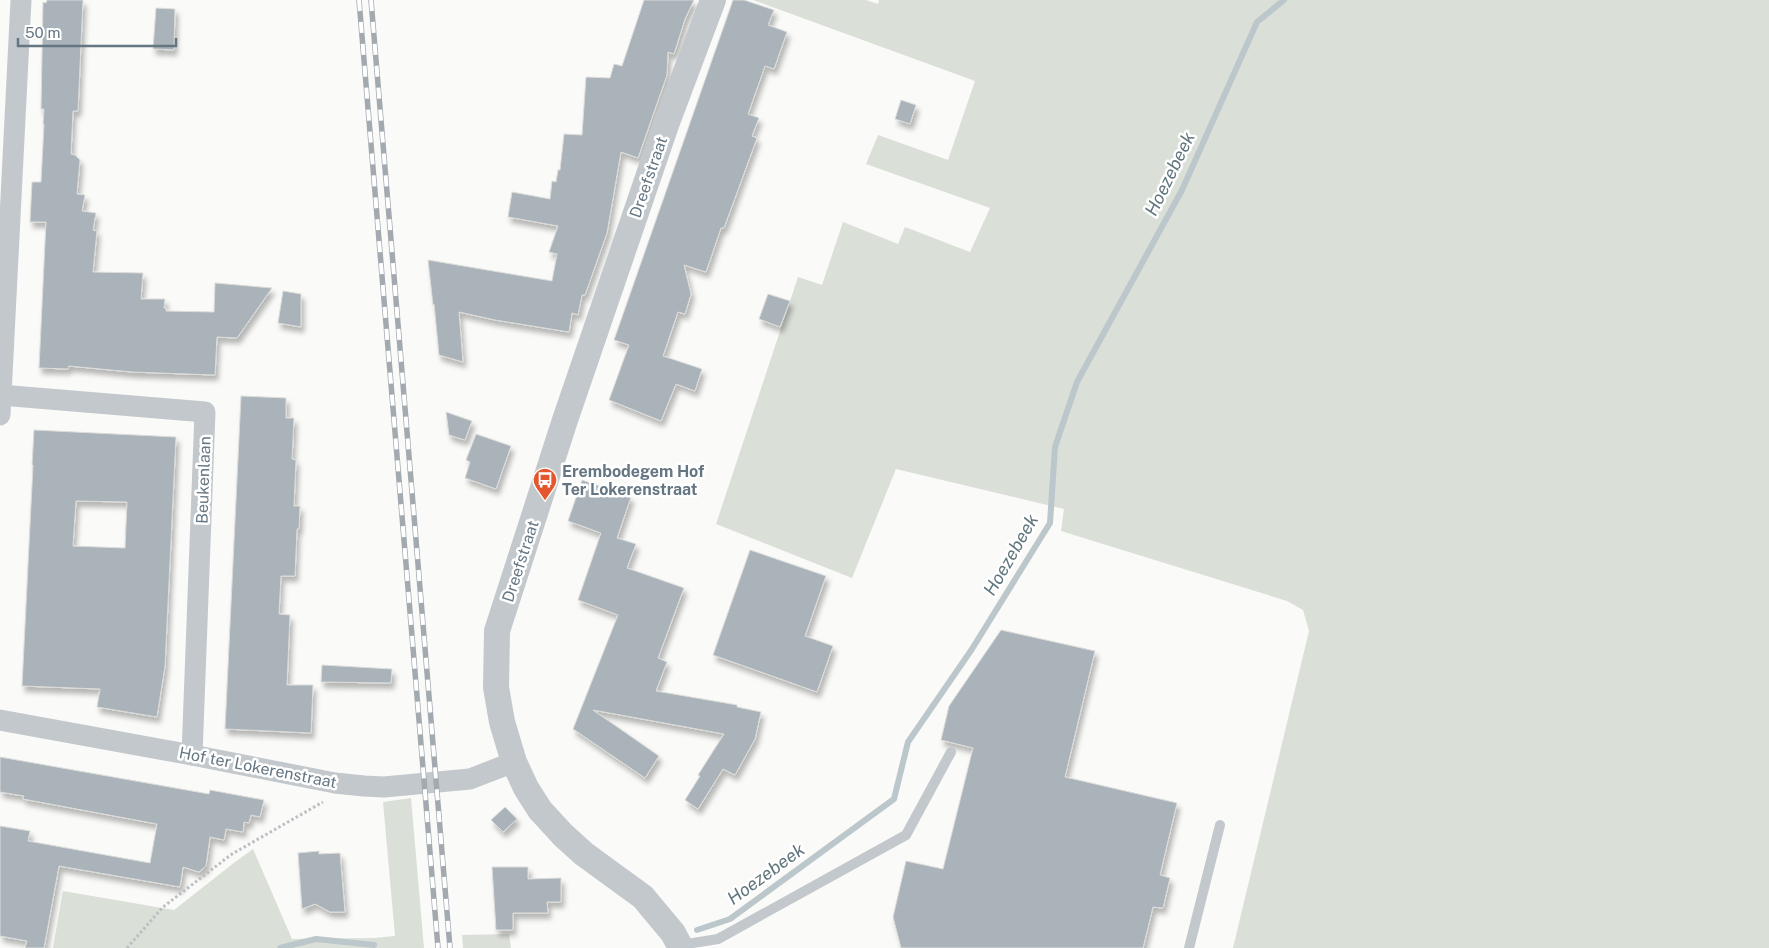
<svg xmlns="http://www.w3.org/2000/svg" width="1769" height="948" font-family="'Public Sans',sans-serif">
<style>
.green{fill:#dadfd7}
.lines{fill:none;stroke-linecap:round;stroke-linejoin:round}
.stream{stroke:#bbc7cb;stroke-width:6}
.building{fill:#aab3b9;stroke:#dcdcda;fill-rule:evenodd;filter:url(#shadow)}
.path{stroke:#bbbfc2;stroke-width:3;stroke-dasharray:2.5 2.5;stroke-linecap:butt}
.service{stroke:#c3c8cc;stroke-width:10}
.minor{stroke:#c3c8cc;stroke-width:21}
.tertiary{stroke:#c3c8cc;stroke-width:26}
.rail-casing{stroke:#a2aab0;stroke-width:5.5}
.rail{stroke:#fff;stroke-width:4;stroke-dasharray:11;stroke-linecap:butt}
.labels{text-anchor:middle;stroke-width:5;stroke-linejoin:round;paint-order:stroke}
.street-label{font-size:16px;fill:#657683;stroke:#fff}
.poi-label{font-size:16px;font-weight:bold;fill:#657683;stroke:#fff;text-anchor:start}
.water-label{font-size:18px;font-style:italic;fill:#60757c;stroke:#fff}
</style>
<defs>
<filter id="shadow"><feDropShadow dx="3" dy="5.5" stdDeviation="2.5" flood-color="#0004"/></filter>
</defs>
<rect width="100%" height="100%" fill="#fafaf8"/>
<!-- green -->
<g class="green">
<polygon points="753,0 866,0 878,4 879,0 1769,0 1769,948 1233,948 1309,631 1303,610 1287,601 1061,531 1064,509 896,469 852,578 716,524 798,277 822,285 843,222 898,244 905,227 970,252 990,208 866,164 878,135 948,160 975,81"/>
<polygon points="411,798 424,948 53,948 63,891 174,910 235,862 253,849 292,939 374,938 395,936 383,802"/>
<polygon points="509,934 511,948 463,948 462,935"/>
</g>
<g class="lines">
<!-- stream -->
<g class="stream">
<polyline points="697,930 730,919 894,799 908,742 972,649 1050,523 1055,447 1077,382 1182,190 1257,22 1284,0"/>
<polyline points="280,948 316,939 374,945"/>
</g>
</g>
<!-- building -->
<g class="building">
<polygon points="47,0 83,0 78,111 73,111 71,154 75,155 80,160 77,194 85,195 82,211 96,213 93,230 97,231 93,272 143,273 141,299 165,299 164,308 166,308 166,311 214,312 215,283 272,288 237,338 217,337 215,375 132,372 69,366 68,369 39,368 46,222 30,222 32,182 41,182 44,124 43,124 44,109 41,109 43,2 46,3"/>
<polygon points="644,0 694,0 685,19 674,54 668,52 667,75 638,158 621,152 607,233 585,295 582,295 578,315 572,313 569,332 495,320 459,312 463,362 439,355 434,304 433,305 428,260 552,281 557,254 549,252 558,226 508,217 512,192 550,199 552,181 556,182 558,170 560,170 564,134 582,135 586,77 610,78 614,64 622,66"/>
<polygon points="733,0 744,0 774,10 768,25 787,32 774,69 765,66 748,114 759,118 752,136 757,138 724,228 721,228 706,272 684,265 691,294 685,314 678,312 663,356 702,369 695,391 676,384 661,421 609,400 629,345 614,340"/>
<polygon points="156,8 175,9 174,50 153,49"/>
<polygon points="901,100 916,105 910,124 895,119"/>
<polygon points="283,291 301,294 301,327 278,323"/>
<polygon points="768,294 790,301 780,327 759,319"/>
<polygon points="241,396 286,398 286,418 294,418 292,459 296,460 294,506 300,506 299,529 297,529 295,576 281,576 279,614 290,615 287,685 313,685 311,733 225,729"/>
<polygon points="446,412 472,421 465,440 449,435"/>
<path d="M34 430 176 437 165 666 157 717 97 707 100 689 22 686 33 465H32ZM76 501 127 502 125 548 73 546Z"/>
<polygon points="476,434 511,446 496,489 465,478 470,462 466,460"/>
<polygon points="582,480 631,497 617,538 636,544 627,568 684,588 658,658 667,662 656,691 737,705 737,707 761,712 755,739 735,775 723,769 698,809 685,800 700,776 698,775 724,734 593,710 659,756 645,778 573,729 618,615 578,600 601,533 568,521"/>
<polygon points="750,550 826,576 805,636 833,646 817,692 713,655"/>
<polygon points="1001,630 1095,651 1065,777 1177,803 1160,875 1170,878 1163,908 1153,907 1143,948 901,948 893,917 906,861 943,869 973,748 941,740 949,706"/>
<polygon points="322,665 392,669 391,683 321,682"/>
<polygon points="0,757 209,794 210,790 264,800 260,817 251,815 249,823 244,822 243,832 226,829 224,840 210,837 206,866 199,872 183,867 180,887 59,866 44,948 25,948 27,941 0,936 0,826 30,831 28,841 150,863 157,824 23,799 24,796 0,792"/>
<polygon points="505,807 517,819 503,832 491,820"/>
<polygon points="319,851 319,854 340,853 345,912 330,912 315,904 302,909 298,853"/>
<polygon points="492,867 528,867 528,879 561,878 561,902 547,902 548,913 513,913 513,930 496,930"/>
</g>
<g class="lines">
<!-- path -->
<polyline class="path" points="127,948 163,907 232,854 323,802"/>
<!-- service -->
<g class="service">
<polyline points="681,945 718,939 906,835 951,752"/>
<polyline points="1189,948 1220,825"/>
</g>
<!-- minor -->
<g class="minor">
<polyline points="0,395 205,412 192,755"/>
<polyline points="0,415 21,0"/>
<polyline points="0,720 192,755 335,783 364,786 384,787 470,779 514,762"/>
</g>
<!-- tertiary -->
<polyline class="tertiary" points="681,948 673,933 643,897 584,854 563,835 540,810 526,788 514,762 502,722 496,687 497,631 565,420 666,125 713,0"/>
<defs>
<g id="rail">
<polyline points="359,0 438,948"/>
<polyline points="371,0 450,948"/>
</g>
</defs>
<!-- rail casing -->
<use href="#rail" class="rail-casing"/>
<!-- rail -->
<use href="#rail" class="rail"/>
</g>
<!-- icons -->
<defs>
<symbol id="bus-pin" viewBox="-11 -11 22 30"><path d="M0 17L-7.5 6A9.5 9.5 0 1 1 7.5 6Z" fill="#e4572e" stroke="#fff"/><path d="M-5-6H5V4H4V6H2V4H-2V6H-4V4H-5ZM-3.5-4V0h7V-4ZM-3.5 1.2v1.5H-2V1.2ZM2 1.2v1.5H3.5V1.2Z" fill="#fff"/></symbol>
</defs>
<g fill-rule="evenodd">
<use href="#bus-pin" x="531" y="466" width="28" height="38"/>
</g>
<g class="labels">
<!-- street labels -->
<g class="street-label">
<text transform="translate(648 177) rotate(-71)" y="6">Dreefstraat</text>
<text transform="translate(203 480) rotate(-88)" y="6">Beukenlaan</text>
<text transform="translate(520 561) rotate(-72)" y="6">Dreefstraat</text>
<text transform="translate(258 767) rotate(11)" y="6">Hof ter Lokerenstraat</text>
</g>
<!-- poi labels -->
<g class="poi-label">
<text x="562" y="477">Erembodegem Hof<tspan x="562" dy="18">Ter Lokerenstraat</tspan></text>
</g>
<!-- water labels -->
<g class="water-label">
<text transform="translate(1170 174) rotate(-64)" y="6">Hoezebeek</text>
<text transform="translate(1011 555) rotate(-60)" y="6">Hoezebeek</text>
<text transform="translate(766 874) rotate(-36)" y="6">Hoezebeek</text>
</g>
</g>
<!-- scale -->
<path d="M18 38v8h158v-8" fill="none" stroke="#657683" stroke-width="2.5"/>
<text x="25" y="38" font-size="15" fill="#657683" stroke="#ffffff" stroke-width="4" paint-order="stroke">50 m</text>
</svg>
